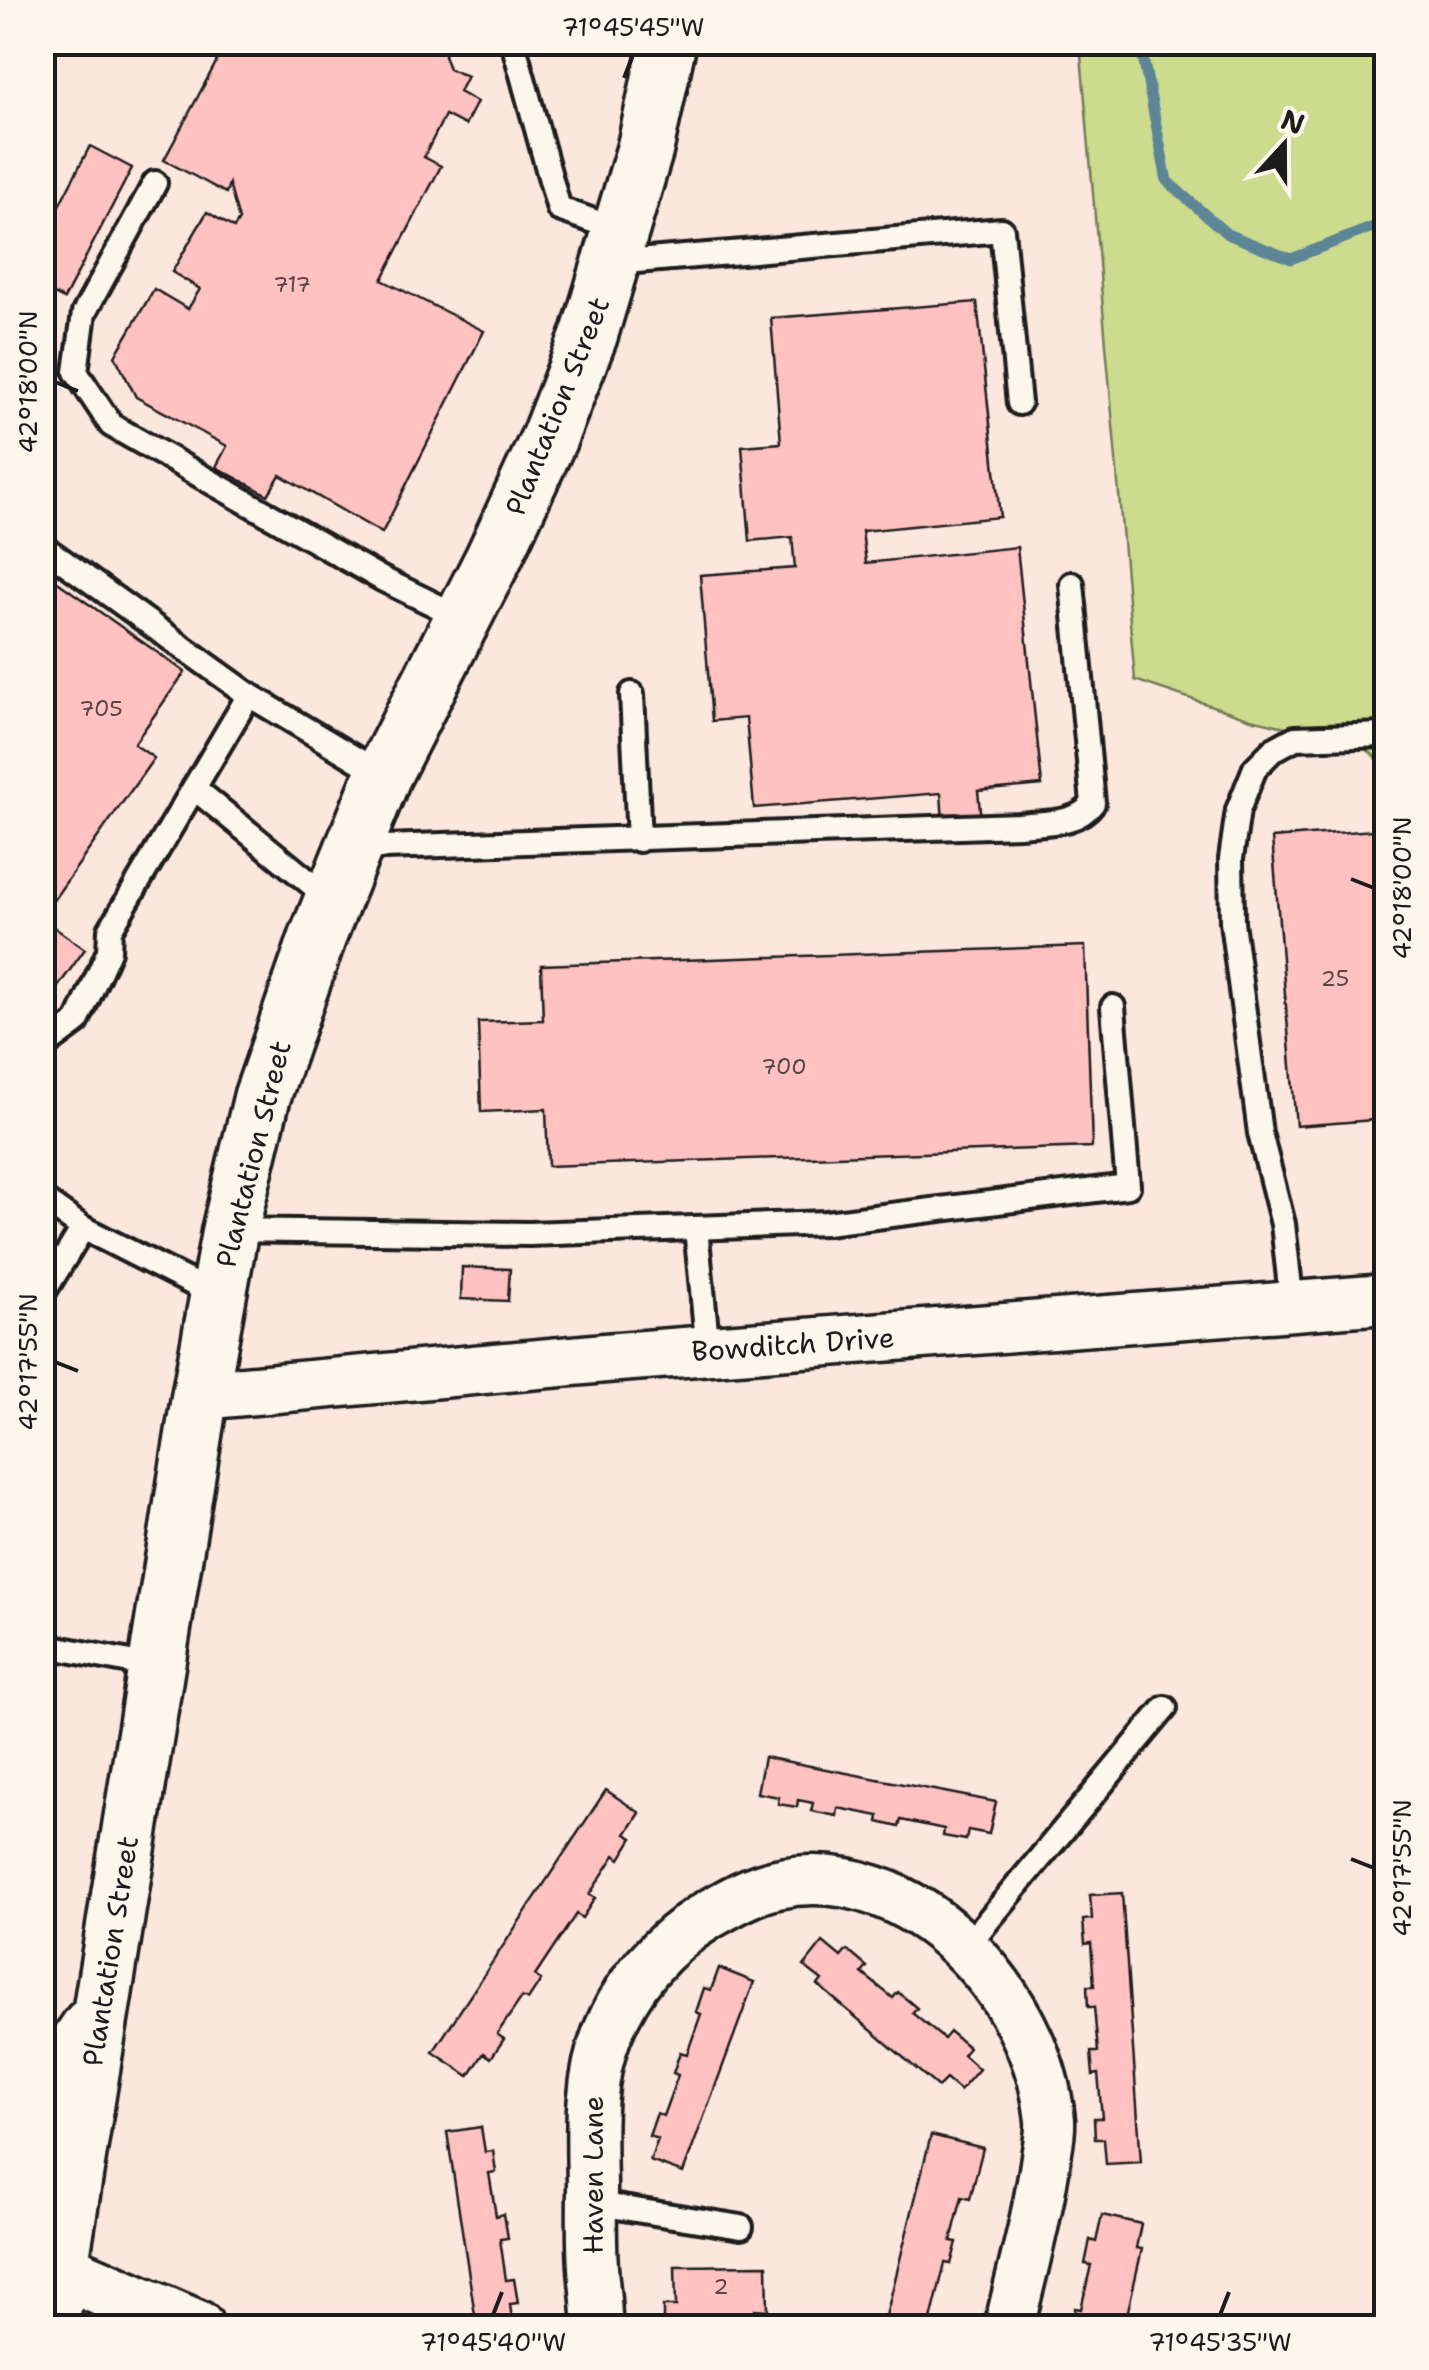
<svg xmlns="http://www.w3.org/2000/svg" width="1429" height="2370" font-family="'Shantell Sans',sans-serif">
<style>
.green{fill:#cddb8e;stroke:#747c55;stroke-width:2.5}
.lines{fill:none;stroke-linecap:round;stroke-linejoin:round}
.stream{stroke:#5c8696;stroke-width:11}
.building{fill:#ffc2c1;stroke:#1c1c1c;stroke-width:2.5}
.lane-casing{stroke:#1c1c1c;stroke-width:30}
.street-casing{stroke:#1c1c1c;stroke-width:55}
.secondary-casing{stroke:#1c1c1c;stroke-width:62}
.lane{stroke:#fbf7ec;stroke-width:22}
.street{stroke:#fbf7ec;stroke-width:48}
.secondary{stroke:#fbf7ec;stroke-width:55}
.ticks{fill:none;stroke:#1c1c1c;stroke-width:4}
.labels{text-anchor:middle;stroke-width:10;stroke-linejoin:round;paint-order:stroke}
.number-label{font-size:22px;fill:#554645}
.street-label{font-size:28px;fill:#1c1c1c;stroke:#fbf7ec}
.neatline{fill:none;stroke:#1c1c1c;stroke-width:4}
.ticks-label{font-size:25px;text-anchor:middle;fill:#1c1c1c}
</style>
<rect width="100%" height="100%" fill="#fce7df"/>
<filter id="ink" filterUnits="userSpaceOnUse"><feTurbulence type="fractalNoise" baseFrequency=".01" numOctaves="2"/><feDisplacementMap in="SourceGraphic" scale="20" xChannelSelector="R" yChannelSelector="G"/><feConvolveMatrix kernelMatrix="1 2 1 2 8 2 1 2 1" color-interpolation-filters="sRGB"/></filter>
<g filter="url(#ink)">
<!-- green -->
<polygon class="green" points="1080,43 1386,43 1386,767 1362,745 1251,719 1135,680"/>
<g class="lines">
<!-- stream -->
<polyline class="stream" points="1140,42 1167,181 1227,234 1291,259 1373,227 1386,229"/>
</g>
<!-- building -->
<g class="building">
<polygon points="227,42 438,42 447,47 444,55 449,69 467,76 459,92 477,102 465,125 445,115 424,157 441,166 382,280 484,331 382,533 280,475 268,495 216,467 227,446 136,397 115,356 154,289 188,309 200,289 172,272 207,212 234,228 239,220 229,184 226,193 164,160"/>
<polygon points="90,146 132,168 64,299 42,288 42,238"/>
<polygon points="977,302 1000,517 862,531 866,563 1017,547 1042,785 978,791 981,820 943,823 941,793 754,808 746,718 712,721 700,575 795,568 792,537 750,541 742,446 781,443 771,318"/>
<polygon points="42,571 185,672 134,744 154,758 42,916"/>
<polygon points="1386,829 1386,1119 1296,1126 1272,838"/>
<polygon points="42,919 85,949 42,1009"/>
<polygon points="1085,946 1092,1147 548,1166 546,1109 481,1112 478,1022 543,1020 541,965"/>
<polygon points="462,1267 510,1269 508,1301 461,1299"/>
<polygon points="764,1757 996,1802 989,1834 968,1830 966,1840 943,1836 944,1829 901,1820 899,1827 878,1822 879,1816 838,1808 837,1816 811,1811 813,1803 798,1800 797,1807 778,1804 779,1797 757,1793"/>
<polygon points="606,1790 640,1813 626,1834 633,1838 620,1859 615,1855 589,1895 595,1898 582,1918 576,1914 535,1976 541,1980 528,2000 522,1997 497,2034 504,2039 491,2058 484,2053 469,2076 433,2052"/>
<polygon points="1122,1893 1141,2162 1106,2164 1104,2139 1095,2139 1094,2118 1102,2118 1098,2074 1093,2075 1091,2052 1098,2052 1094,2007 1088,2007 1087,1986 1094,1986 1091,1943 1085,1944 1083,1920 1092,1919 1090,1895"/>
<polygon points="823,1942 841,1957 847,1950 867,1967 862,1973 893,1998 898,1992 917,2008 912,2013 944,2039 950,2032 969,2048 963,2055 979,2069 960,2091 946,2079 938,2087 818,1985 822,1980 804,1966"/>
<polygon points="719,1968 754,1982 683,2173 650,2161 658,2139 649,2136 657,2113 663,2116 678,2075 673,2073 680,2052 687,2054 701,2014 696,2012 704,1988 711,1990"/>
<polygon points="481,2127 485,2152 493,2151 496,2172 489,2173 496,2216 504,2214 508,2238 500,2239 506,2280 514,2279 518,2303 510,2304 513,2328 477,2328 447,2132"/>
<polygon points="931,2135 983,2148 970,2199 962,2197 951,2241 957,2242 951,2264 945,2263 929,2328 883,2328"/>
<polygon points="1102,2215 1141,2224 1136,2248 1142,2249 1124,2328 1071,2328 1075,2308 1081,2309 1091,2265 1085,2264 1090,2240 1096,2242"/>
<polygon points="767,2265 768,2310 755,2309 755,2328 663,2328 663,2306 676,2306 675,2266"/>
</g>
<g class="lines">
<defs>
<g id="lane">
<polyline points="513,42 559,209 622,231"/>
<polyline points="155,183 84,313 76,372 111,425 382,579 462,618"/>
<polyline points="613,263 1002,230 1019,403"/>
<polyline points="42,546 249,695"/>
<polyline points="632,694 639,840"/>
<polyline points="194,788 331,900"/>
<path d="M356 848 1019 825C1045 822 1077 825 1093 803L1072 584"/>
<polyline points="42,1048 77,1022 109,951 110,930 249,695 383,775"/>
<polyline points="42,1199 83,1228 217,1296"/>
<polyline points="696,1228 708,1351"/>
<polyline points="230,1230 529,1234 826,1223 1128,1186 1113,1007"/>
<polyline points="42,1295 83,1228"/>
<polyline points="1292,1306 1283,1224 1260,1133 1232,922 1231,859 1238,810 1255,768 1273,750 1295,738 1386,735"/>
<polyline points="42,1645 156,1667"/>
<polyline points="966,1947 1165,1708"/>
<polyline points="592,2203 741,2227"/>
</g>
<g id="street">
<polyline points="200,1395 605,1358 1386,1299"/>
<path d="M597 2328C598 2307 594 2287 593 2267 591 2239 592 2211 592 2184 591 2133 588 2082 607 2034 627 1984 662 1943 708 1915 729 1903 753 1889 777 1884 912 1855 1038 1993 1050 2120 1051 2131 1048 2145 1046 2157 1038 2215 1022 2271 1009 2328"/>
</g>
<g id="secondary">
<polyline points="42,2096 90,2026"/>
<polyline points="42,2262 196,2328"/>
<polyline points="50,2328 200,1395 230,1230 262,1097 318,936 383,775 493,559 549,438 589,336 645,149 668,42"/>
</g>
</defs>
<!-- lane casing -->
<use href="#lane" class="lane-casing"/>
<!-- street casing -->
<use href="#street" class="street-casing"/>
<!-- secondary casing -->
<use href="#secondary" class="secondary-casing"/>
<!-- lane -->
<use href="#lane" class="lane"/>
<!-- street -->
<use href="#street" class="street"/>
<!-- secondary -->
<use href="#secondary" class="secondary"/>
</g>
</g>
<!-- ticks -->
<path class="ticks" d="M624 78 633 55M55 382 78 391M1351 879 1374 888M55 1362 78 1371M1351 1859 1374 1868M493 2315 502 2292M1220 2315 1229 2292"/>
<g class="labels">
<!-- number labels -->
<g class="number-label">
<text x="292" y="292">717</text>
<text x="101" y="716">705</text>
<text x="1335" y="986">25</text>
<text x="784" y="1074">700</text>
<text x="721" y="2294">2</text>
</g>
<!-- street labels -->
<g class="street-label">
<text transform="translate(557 406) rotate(-68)" y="10">Plantation Street</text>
<text transform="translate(253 1154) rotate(-76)" y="10">Plantation Street</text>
<text transform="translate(793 1344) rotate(-4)" y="10">Bowditch Drive</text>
<text transform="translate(110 1951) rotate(-81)" y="10">Plantation Street</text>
<text transform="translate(593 2175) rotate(-90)" y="10">Haven Lane</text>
</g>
</g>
<!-- margin -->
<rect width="1429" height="2370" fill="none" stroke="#fbf7ec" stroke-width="110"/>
<!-- north arrow -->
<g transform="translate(1284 145) rotate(21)" stroke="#fbf7ec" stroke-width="8" paint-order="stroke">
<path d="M0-8L18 38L0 25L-18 38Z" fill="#1c1c1c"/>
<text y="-15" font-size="28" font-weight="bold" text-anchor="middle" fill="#1c1c1c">N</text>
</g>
<rect x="55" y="55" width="1319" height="2260" class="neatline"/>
<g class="ticks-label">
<text x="633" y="36">71°45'45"W</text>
<text transform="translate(28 382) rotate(-90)" y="9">42°18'00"N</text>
<text transform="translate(1402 888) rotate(-90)" y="9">42°18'00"N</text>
<text transform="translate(28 1362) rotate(-90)" y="9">42°17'55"N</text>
<text transform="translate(1402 1868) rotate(-90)" y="9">42°17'55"N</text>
<text x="493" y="2351">71°45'40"W</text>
<text x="1220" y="2351">71°45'35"W</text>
</g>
</svg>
